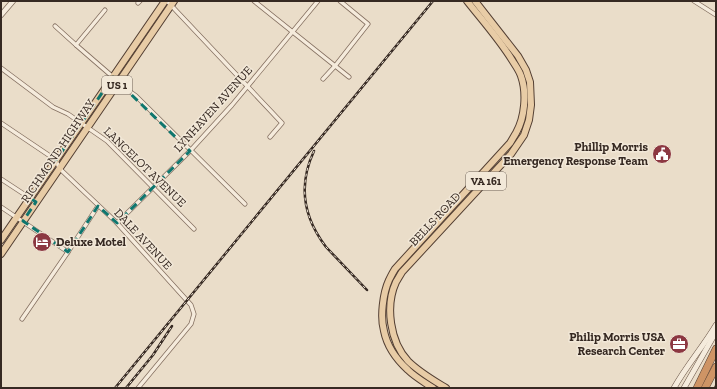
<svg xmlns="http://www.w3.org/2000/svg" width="717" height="389" font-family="'Zilla Slab',serif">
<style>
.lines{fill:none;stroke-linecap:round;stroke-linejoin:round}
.minor-casing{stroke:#846f60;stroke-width:5}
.tertiary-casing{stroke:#846f60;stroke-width:6}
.secondary-casing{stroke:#665143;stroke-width:6}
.primary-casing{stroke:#533f33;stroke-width:8}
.motorway-casing{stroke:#533f33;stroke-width:8}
.minor{stroke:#f5ebdc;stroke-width:3.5}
.tertiary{stroke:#f5ebdc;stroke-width:4.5}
.secondary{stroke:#f5ebdc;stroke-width:5}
.primary{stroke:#e8cca6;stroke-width:6}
.motorway{stroke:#ce9465;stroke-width:7}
.rail-casing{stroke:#362922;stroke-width:2.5}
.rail{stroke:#f2e8d8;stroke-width:1;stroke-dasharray:3;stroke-linecap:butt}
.marked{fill:none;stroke:#0f766e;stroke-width:3;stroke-dasharray:8 5;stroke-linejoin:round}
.labels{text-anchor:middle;stroke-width:3;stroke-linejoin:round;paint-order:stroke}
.shield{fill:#f2e8d8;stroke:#6e6259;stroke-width:1}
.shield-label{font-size:11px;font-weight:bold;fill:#362922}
.street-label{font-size:12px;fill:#362922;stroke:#f2e8d8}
.poi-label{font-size:12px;font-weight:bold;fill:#362922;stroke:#f2e8d8;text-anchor:end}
</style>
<rect width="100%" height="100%" fill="#eaddc9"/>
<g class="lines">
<defs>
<g id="minor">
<polyline points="167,1 282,123 270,137"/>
<polyline points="254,1 349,77"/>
<polyline points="694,1 716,15"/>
<polyline points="138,3 140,1"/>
<polyline points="55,26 76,45 113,77 118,83 136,96 245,204"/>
<polyline points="76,45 105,10"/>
<polyline points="1,68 53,107 68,114 107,141 194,229"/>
<polyline points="323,79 335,66 368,24 340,1"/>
<polyline points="1,123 56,160 59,168 117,223 191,305 194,314 191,324 138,388"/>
<polyline points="1,179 36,202"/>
<polyline points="1,207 68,252"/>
<polyline points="117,223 190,151 232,105 318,1"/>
<polyline points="22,319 68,252 98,206"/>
</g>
<polyline id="tertiary" points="1,15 13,1"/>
<g id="secondary">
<path d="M674 388C686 366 703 347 716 325"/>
<polyline points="684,388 716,332"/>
</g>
<g id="primary">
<polyline points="1,240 165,1"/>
<polyline points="1,254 174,1"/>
<path d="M433 388C424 382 415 377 408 370 397 360 387 346 384 331 380 317 383 293 389 280 391 276 393 272 395 269L510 143C512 140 514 136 516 133 525 117 527 93 521 76 519 70 515 65 512 60 499 39 482 20 467 1"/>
<path d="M446 388C433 380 419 372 408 361 390 342 385 306 396 282 398 279 400 275 402 272L511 154 524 135 529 120 531 105 530 82 526 70 518 56 475 1"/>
</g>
<g id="motorway">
<polyline points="697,388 716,349"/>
<polyline points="705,388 716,367"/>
</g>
</defs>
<!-- minor casing -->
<use href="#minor" class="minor-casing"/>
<!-- tertiary casing -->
<use href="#tertiary" class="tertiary-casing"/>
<!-- secondary casing -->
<use href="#secondary" class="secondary-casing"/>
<!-- primary casing -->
<use href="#primary" class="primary-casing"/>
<!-- motorway casing -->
<use href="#motorway" class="motorway-casing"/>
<!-- minor -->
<use href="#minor" class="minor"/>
<!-- tertiary -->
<use href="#tertiary" class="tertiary"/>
<!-- secondary -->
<use href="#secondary" class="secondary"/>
<!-- primary -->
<use href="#primary" class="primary"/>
<!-- motorway -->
<use href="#motorway" class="motorway"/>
<defs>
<g id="rail">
<path d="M314 151C298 185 303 217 326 247L367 290"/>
<polyline points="115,388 433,1"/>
<polyline points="126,388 153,355 172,326"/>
<polyline points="715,388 716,386"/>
</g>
</defs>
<!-- rail casing -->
<use href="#rail" class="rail-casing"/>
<!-- rail -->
<use href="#rail" class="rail"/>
</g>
<!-- marked area -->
<path class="marked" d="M113 77 190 151 117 223 98 206 68 252 23 221 36 202 30 198Z"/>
<!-- icons -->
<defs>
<symbol id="civic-disc" viewBox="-11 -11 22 22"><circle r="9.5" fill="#8c3741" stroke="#f2e8d8"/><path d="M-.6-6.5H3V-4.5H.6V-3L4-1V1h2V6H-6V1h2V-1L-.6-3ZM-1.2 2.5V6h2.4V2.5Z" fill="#fff"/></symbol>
<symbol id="hotel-disc" viewBox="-11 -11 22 22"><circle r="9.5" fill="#8c3741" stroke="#f2e8d8"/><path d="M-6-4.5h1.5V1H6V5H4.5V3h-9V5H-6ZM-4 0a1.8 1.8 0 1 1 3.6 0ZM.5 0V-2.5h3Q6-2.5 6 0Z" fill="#fff"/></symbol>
<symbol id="office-disc" viewBox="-11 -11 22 22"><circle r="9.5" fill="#8c3741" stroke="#f2e8d8"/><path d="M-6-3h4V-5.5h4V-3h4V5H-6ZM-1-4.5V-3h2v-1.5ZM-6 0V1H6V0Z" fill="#fff"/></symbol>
</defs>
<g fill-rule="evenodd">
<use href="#civic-disc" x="651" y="143" width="22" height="22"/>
<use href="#hotel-disc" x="31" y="231" width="22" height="22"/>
<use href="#office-disc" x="668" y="333" width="22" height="22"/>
</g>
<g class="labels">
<!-- shield labels -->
<g class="shield">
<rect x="102" y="76" width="30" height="18" rx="3"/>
<rect x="466" y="172" width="40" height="18" rx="3"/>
</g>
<g class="shield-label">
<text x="117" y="89">US 1</text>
<text x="486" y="185">VA 161</text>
</g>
<!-- street labels -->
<g class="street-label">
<text transform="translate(213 109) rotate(-48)" y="4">LYNHAVEN AVENUE</text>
<text transform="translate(58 151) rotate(-56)" y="4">RICHMOND HIGHWAY</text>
<text transform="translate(145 167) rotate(44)" y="4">LANCELOT AVENUE</text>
<text transform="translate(435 219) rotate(-47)" y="4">BELLS ROAD</text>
<text transform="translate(143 239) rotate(47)" y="4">DALE AVENUE</text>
</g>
<!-- poi labels -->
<g class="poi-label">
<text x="648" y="151">Phillip Morris<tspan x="648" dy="14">Emergency Response Team</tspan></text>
<text x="56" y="246" text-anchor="start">Deluxe Motel</text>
<text x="665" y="341">Philip Morris USA<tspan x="665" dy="14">Research Center</tspan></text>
</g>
</g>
<!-- border -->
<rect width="717" height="389" fill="none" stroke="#362922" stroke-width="4"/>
</svg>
